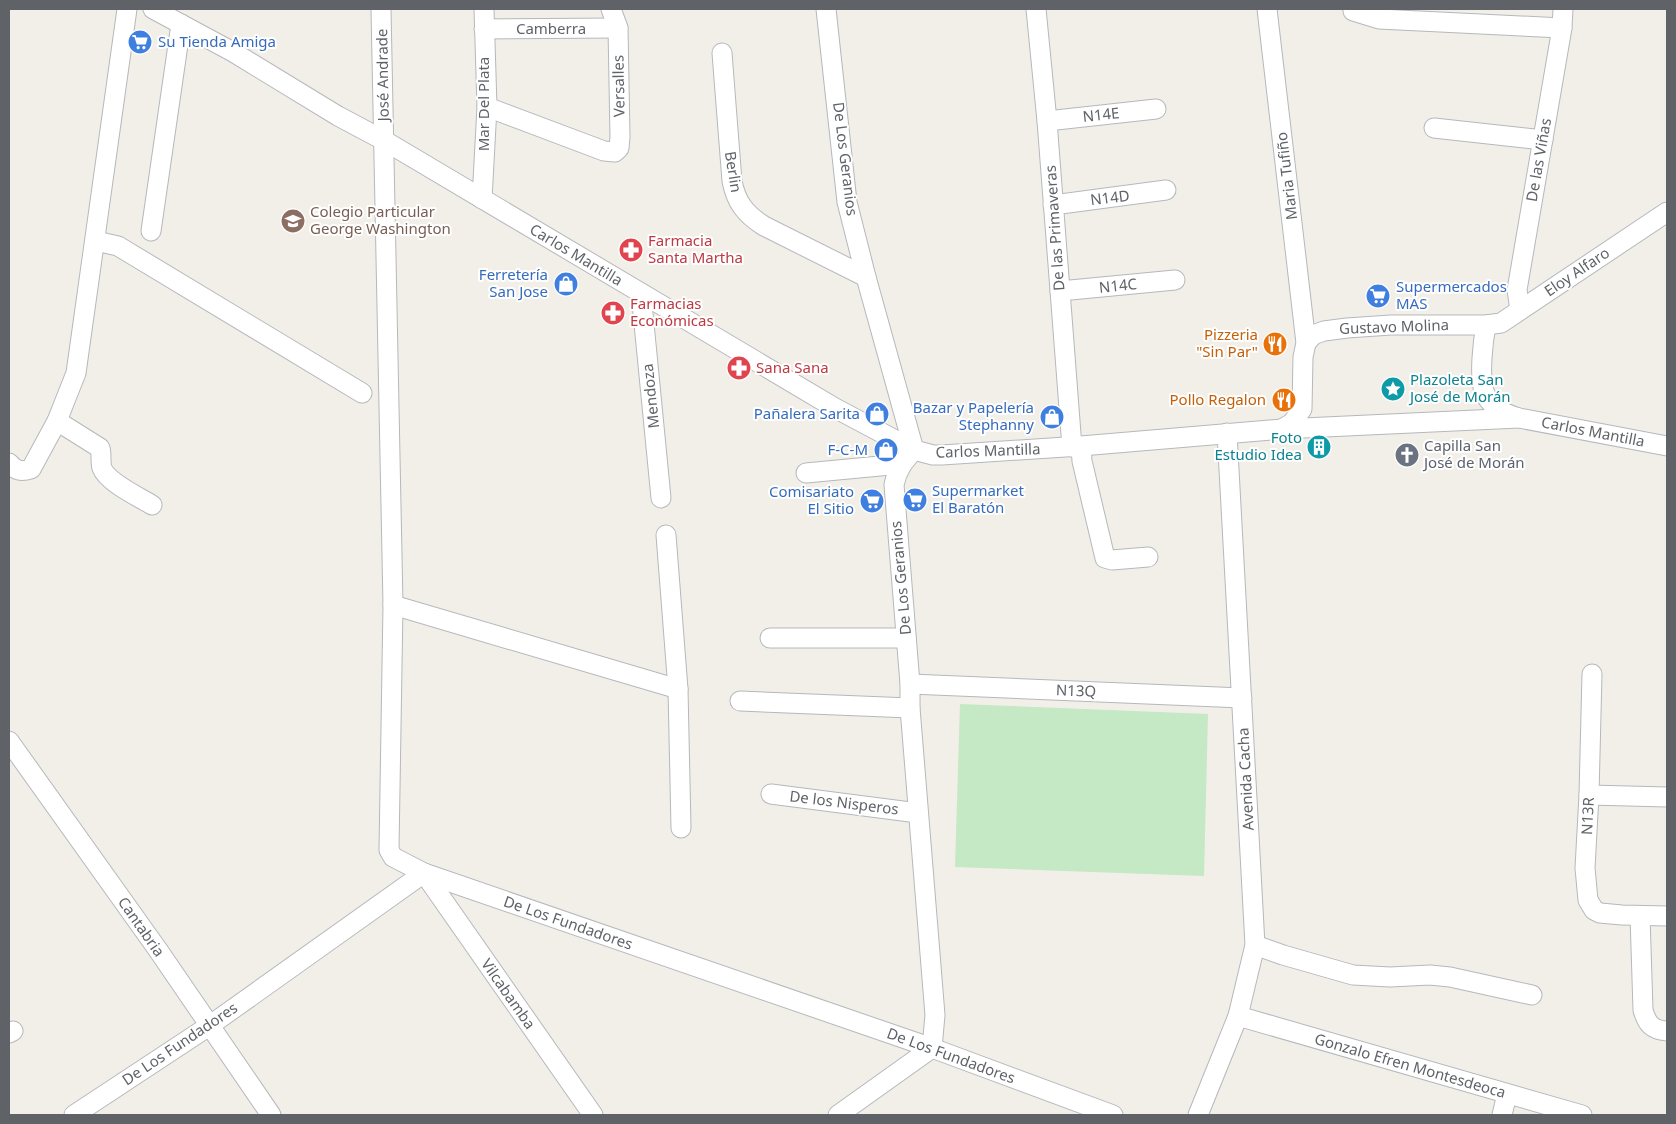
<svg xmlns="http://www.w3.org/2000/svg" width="1676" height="1124" font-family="'Noto Sans',sans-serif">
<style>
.pitch{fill:#c5e8c5}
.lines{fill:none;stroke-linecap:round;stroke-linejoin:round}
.minor-casing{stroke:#b5b8bc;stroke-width:21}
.minor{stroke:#fff;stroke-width:19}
.labels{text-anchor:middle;stroke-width:4;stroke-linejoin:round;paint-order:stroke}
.street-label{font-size:15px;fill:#5f6368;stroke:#fff}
.shop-label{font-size:15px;fill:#366cbe;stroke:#fff;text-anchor:end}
.education-label{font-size:15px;fill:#785e54;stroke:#fff;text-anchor:start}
.health-label{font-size:15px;fill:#be3a42;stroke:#fff;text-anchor:start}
.food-label{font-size:15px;fill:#c56008;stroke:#fff;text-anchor:end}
.culture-label{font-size:15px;fill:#0d838f;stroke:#fff;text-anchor:start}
.worship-label{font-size:15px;fill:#5b616d;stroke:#fff;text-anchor:start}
</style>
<rect width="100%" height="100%" fill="#f1efe8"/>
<!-- pitch -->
<polygon class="pitch" points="960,704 1208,714 1204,876 955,867"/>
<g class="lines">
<defs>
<g id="minor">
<polyline points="153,9 233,52 338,116 385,141 835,408 914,450 933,455 942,455 1081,446 1282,429 1519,418"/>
<polyline points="381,9 393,605 389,850 393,857 424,873 932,1048 1113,1115"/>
<polyline points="826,9 847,202 866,277 914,450"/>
<polyline points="1036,9 1047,121 1072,447"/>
<polyline points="1267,9 1306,343 1303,357 1302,409 1292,423 1282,429"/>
<polyline points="1353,11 1379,19 1562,28"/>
<polyline points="484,29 618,28"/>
<path d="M722 53 732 181C736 202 745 214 764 226L866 277"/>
<polyline points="487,107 604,151 615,152 619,148 620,137 618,28 611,9"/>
<polyline points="1047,121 1156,109"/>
<polyline points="1434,128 1543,140"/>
<polyline points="482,199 487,107 484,9"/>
<polyline points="1053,205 1166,190"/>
<polyline points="151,231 181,24"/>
<polyline points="96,241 118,246 362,393"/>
<polyline points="1060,291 1175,280"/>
<polyline points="641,293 661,498"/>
<polyline points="1520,310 1517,290 1562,28 1563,9"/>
<path d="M1486 325C1483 341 1479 375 1484 391 1489 406 1505 414 1519 418L1667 446"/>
<polyline points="1306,343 1313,335 1324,331 1347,328 1391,325 1486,325 1501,323 1667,212"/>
<path d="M57 421 100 448C102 454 100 462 102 468 107 482 139 497 152 505"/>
<polyline points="1081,446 1082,461 1105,558 1112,560 1148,557"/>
<path d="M9 463C16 471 21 472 31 469L57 421 76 373 127 9"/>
<polyline points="806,473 901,464"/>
<polyline points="666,535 678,689 681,828"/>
<polyline points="393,605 678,689"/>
<polyline points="770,638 906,638"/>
<polyline points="1592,674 1589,795 1585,868 1588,900 1594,910 1600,913 1622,915 1667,916"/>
<polyline points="910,684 1242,698"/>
<polyline points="740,701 910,708"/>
<polyline points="9,741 158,950 271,1115"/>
<polyline points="771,794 918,813"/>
<polyline points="1589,795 1667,797"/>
<polyline points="424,873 593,1115"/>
<path d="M1640 916 1643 1010C1647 1024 1652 1030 1667 1031"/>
<polyline points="1255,945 1283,955 1353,975 1390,977 1430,975 1450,977 1532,995"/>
<polyline points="1238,1016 1582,1115"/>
<polyline points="9,1033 13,1031"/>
<polyline points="74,1115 209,1026 424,873"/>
<path d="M838 1115 932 1048 935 1015 910 708V684L894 485C897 469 904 461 914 450"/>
<polyline points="1198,1115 1238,1016 1255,945 1227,433"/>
<polyline points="1502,1115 1507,1094"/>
</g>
</defs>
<!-- minor casing -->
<use href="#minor" class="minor-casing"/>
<!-- minor -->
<use href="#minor" class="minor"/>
</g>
<!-- icons -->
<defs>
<symbol id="supermarket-disc" viewBox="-11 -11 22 22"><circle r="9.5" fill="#3f7fe0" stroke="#fff"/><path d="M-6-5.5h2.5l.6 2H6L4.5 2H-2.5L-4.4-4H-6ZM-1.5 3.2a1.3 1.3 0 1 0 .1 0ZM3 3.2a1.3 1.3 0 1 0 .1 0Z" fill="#fff"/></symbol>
<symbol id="school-disc" viewBox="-11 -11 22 22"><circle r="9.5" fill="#8d6e63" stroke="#fff"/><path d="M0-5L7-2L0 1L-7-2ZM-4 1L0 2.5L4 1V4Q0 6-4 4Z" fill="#fff"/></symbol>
<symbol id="pharmacy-disc" viewBox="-11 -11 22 22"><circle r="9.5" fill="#e0444e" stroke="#fff"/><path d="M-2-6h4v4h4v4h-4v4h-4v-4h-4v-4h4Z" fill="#fff"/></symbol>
<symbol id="shop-disc" viewBox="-11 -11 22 22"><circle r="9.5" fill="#3f7fe0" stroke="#fff"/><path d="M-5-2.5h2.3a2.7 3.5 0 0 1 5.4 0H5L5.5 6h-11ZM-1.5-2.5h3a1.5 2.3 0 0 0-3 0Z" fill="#fff"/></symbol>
<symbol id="restaurant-disc" viewBox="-11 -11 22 22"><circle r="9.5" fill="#e8710a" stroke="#fff"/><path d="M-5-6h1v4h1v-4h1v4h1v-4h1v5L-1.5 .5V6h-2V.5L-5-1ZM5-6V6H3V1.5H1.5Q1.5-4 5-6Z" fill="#fff"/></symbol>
<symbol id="sight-disc" viewBox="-11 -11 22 22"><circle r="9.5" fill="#0f9aa8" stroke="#fff"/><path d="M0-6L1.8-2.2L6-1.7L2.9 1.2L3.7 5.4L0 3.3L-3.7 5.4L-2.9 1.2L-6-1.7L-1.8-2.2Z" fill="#fff"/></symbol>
<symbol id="building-disc" viewBox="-11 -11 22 22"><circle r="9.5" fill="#0f9aa8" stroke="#fff"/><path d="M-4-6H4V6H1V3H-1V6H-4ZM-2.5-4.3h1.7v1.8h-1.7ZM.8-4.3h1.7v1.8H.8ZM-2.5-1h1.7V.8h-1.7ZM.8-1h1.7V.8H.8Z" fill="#fff"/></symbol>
<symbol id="church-disc" viewBox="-11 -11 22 22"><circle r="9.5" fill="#6b7280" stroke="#fff"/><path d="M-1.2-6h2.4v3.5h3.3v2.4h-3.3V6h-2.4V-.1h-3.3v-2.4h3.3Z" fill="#fff"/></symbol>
</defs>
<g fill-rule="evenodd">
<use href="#supermarket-disc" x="126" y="28" width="28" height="28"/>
<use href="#school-disc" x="279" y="207" width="28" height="28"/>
<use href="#pharmacy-disc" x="617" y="236" width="28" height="28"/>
<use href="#shop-disc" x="552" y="270" width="28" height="28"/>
<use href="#supermarket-disc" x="1364" y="282" width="28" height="28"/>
<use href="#pharmacy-disc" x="599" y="299" width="28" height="28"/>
<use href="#restaurant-disc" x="1261" y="330" width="28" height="28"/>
<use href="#pharmacy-disc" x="725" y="354" width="28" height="28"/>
<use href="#sight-disc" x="1379" y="375" width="28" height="28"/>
<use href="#restaurant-disc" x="1270" y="386" width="28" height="28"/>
<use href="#shop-disc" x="863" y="400" width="28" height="28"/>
<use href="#shop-disc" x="1038" y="403" width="28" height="28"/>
<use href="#building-disc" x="1305" y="433" width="28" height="28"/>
<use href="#shop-disc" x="872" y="436" width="28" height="28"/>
<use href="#church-disc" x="1393" y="441" width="28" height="28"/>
<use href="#supermarket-disc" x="901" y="486" width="28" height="28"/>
<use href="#supermarket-disc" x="858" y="487" width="28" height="28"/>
</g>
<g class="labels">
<!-- street labels -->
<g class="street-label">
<text x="551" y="34">Camberra</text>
<text transform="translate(383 75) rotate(-91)" y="5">José Andrade</text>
<text transform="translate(619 86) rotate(-91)" y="5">Versalles</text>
<text transform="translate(484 104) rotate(-90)" y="5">Mar Del Plata</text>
<text transform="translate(1101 115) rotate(-6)" y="5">N14E</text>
<text transform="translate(845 159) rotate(83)" y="5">De Los Geranios</text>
<text transform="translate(1539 160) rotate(-80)" y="5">De las Viñas</text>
<text transform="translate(733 172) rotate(81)" y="5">Berlin</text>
<text transform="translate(1287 176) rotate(-97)" y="5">Maria Tufiño</text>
<text transform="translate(1110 198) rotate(-7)" y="5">N14D</text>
<text transform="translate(1055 228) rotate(-94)" y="5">De las Primaveras</text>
<text transform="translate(576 255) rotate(31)" y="5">Carlos Mantilla</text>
<text transform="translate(1577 272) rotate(-34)" y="5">Eloy Alfaro</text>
<text transform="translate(1118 286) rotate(-6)" y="5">N14C</text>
<text transform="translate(1394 327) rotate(-2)" y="5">Gustavo Molina</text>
<text transform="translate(651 396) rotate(-96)" y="5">Mendoza</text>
<text transform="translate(1593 432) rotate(11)" y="5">Carlos Mantilla</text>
<text transform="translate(988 451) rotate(-2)" y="5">Carlos Mantilla</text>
<text transform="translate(901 578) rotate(-95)" y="5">De Los Geranios</text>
<text transform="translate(1076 691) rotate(2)" y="5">N13Q</text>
<text transform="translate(1246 779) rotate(-93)" y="5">Avenida Cacha</text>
<text transform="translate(844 803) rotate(7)" y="5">De los Nisperos</text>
<text transform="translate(1588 816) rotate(-87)" y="5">N13R</text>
<text transform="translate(568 923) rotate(19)" y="5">De Los Fundadores</text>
<text transform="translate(141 927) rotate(55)" y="5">Cantabria</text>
<text transform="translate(508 994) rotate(55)" y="5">Vilcabamba</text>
<text transform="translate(180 1044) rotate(-34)" y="5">De Los Fundadores</text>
<text transform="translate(951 1056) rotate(20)" y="5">De Los Fundadores</text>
<text transform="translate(1410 1066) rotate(16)" y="5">Gonzalo Efren Montesdeoca</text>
</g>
<!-- shop labels -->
<g class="shop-label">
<text x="158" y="47" text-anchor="start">Su Tienda Amiga</text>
<text x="548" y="280">Ferretería<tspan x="548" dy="17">San Jose</tspan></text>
<text x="1396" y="292" text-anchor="start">Supermercados<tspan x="1396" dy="17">MAS</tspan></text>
<text x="1034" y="413">Bazar y Papelería<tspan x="1034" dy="17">Stephanny</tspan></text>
<text x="860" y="419">Pañalera Sarita</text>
<text x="868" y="455">F-C-M</text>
<text x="932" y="496" text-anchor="start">Supermarket<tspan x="932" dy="17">El Baratón</tspan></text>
<text x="854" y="497">Comisariato<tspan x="854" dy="17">El Sitio</tspan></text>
</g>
<!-- education labels -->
<g class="education-label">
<text x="310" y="217">Colegio Particular<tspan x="310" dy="17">George Washington</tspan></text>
</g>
<!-- health labels -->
<g class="health-label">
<text x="648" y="246">Farmacia<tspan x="648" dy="17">Santa Martha</tspan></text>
<text x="630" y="309">Farmacias<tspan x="630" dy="17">Económicas</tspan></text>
<text x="756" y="373">Sana Sana</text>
</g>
<!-- food labels -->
<g class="food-label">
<text x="1258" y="340">Pizzeria<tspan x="1258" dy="17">"Sin Par"</tspan></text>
<text x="1266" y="405">Pollo Regalon</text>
</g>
<!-- culture labels -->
<g class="culture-label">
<text x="1410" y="385">Plazoleta San<tspan x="1410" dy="17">José de Morán</tspan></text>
<text x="1302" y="443" text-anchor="end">Foto<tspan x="1302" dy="17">Estudio Idea</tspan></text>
</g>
<!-- worship labels -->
<g class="worship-label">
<text x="1424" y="451">Capilla San<tspan x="1424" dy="17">José de Morán</tspan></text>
</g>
</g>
<!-- border -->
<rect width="1676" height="1124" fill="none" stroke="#5f6368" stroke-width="20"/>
</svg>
